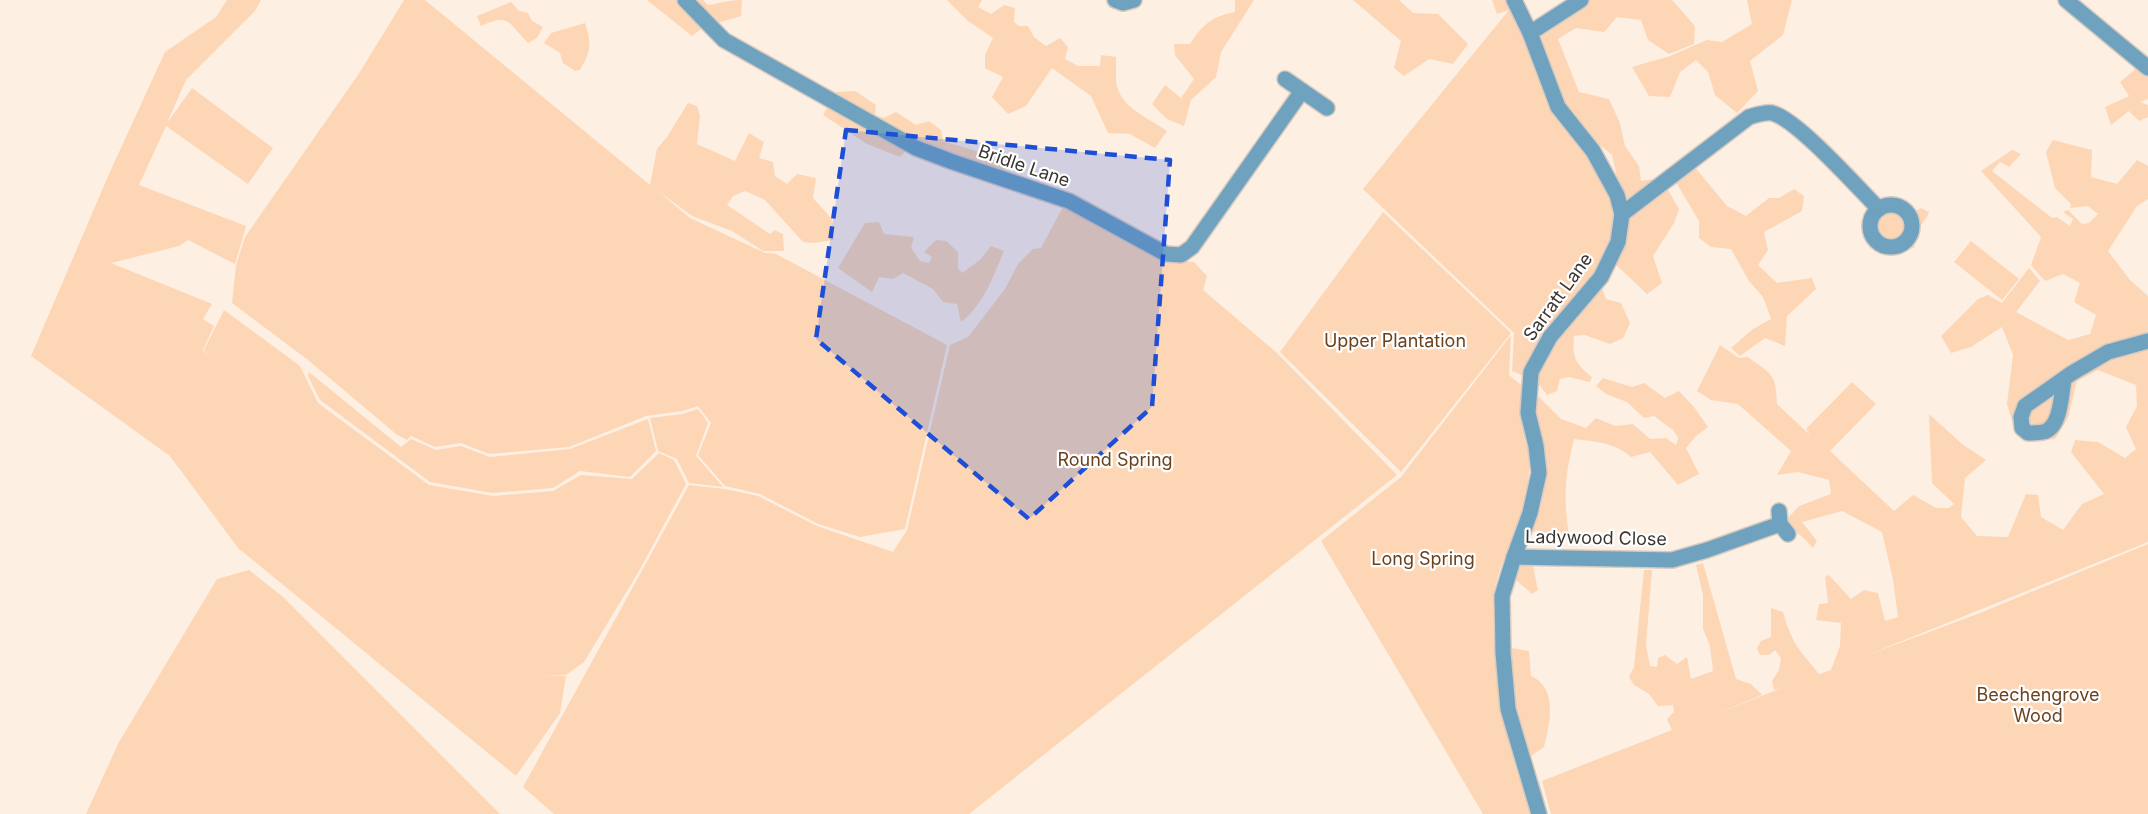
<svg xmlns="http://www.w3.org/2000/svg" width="2148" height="814" font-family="Inter,sans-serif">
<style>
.green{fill:#fdd6b5}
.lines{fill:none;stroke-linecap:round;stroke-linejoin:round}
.minor-casing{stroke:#d7cac0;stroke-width:18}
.minor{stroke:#6fa2bf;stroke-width:15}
.marked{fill:#1d4ed8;fill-opacity:0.2;stroke:#1d4ed8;stroke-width:4.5;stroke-dasharray:12 8;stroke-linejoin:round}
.labels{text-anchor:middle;stroke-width:4.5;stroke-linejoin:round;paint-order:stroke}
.street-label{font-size:18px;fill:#3c3632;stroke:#fff}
.park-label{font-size:18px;fill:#6a431e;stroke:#fff}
</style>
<rect width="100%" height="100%" fill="#feefe3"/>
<!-- green -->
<g class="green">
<polygon points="227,0 261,0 255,11 186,80 167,123 192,88 273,148 248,184 166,126 139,185 246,226 235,264 188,240 179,246 111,263 212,304 203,319 214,326 203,350 209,358 204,350 224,310 300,366 318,403 429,485 493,496 553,491 581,475 632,479 659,453 674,460 686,484 639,571 584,662 566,675 544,676 566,676 560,713 516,776 238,548 170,456 31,356 109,174 165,52 216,17"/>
<polygon points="404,0 425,0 650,185 657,149 667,137 688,103 697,106 700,116 697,144 735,161 749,133 764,142 759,158 773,162 775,176 787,184 797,174 816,178 813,198 832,219 834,240 813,243 803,242 765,200 745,191 733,196 727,205 770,234 774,230 783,234 784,251 763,251 732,231 692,216 658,191 690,218 765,253 776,254 947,345 905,529 860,537 818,524 760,494 725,486 698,455 711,423 698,406 683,411 646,416 569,447 489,454 461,443 435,447 411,436 407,440 396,434 308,360 232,303 236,265 245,237 358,75"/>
<path d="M647 0H703L708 5C721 3 729 0 742 0L741 16 704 27 692 36Z"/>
<path d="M947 0H982L978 7 991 14 1004 5 1015 8 1014 22 1019 26H1028L1034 37 1046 46 1060 38 1068 47 1065 59 1078 66H1100L1101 55 1116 57C1116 65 1116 73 1116 81 1119 108 1149 118 1167 131L1155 148 1130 134 1108 133 1091 96 1052 68 1026 106 1008 114 992 97 1003 77 985 68V55L993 38 968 21Z"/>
<path d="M1235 0H1254L1221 52 1216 77 1191 100 1184 126 1167 119 1152 104 1165 85 1181 98 1194 79 1175 55 1174 44H1190C1203 24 1211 17 1235 12Z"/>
<polygon points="1353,0 1399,0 1413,13 1438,14 1468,44 1453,64 1429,59 1404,76 1394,68 1401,41"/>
<path d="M1492 0H1520L1512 8 1611 196C1617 228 1609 246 1597 275L1606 299 1621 303 1630 323 1623 338 1610 344 1585 335 1574 336C1572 358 1576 364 1592 377L1590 382 1569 377 1560 379 1557 391 1547 395 1537 382 1512 371 1514 333 1363 189 1509 10 1497 14Z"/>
<polygon points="1579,0 1672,0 1695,26 1694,44 1669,54 1648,40 1641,20 1617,17 1604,32 1576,28 1558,39 1579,92 1609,99 1620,123 1625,146 1639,166 1641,181 1661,178 1679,209 1674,223 1653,256 1662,283 1647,294 1612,261 1623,203 1612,155 1583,131 1563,104 1537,39 1581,4"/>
<polygon points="1747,0 1792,0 1783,35 1750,61 1758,91 1737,113 1715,95 1708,72 1696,60 1680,72 1670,97 1649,96 1632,67 1670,56 1707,40 1722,42 1752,24"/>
<path d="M511 2 519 11 528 13 532 21 543 27 537 38 528 43C507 22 510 13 481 26L477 16Z"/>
<path d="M585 23C592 45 591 51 580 70L575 71 563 63 560 53 544 43 551 33Z"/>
<polygon points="2148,59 2148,99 2140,102 2148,105 2148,117 2139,121 2129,111 2111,125 2105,107 2129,96 2120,82"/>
<polygon points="855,91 876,105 875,115 884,118 896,112 916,125 929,121 941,130 943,141 989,155 1005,169 986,176 914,141 900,157 867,144 823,115 836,92"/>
<path d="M2053 140 2092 150 2091 177 2117 184 2137 160 2148 166V199L2137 206 2108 251 2130 280 2148 296V542L1865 656 1980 613 2148 544V814H1551L1542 781 1672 730 1667 719 1674 712 1673 705 1658 706 1649 694 1634 685 1629 677 1634 667 1644 570H1652L1646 645 1650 666 1657 667 1658 658 1665 655 1677 664 1687 657 1691 679 1713 671 1710 646 1703 629V595L1696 565 1703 563 1736 679 1751 684 1762 695 1708 717 1782 688 1774 690 1772 681 1779 670 1781 658 1775 650 1769 655H1760L1757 648 1761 641 1771 637V608L1783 612C1787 626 1792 640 1801 652 1806 659 1813 666 1819 674L1831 670 1840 646 1841 623 1816 620 1819 604 1828 603 1825 577 1829 575 1851 599 1864 590 1878 593 1885 621 1898 617 1893 580 1882 532 1842 511 1802 522 1817 541 1813 548C1804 537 1794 532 1786 520L1799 506 1831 494 1829 480 1798 472 1777 475 1791 451 1738 404 1711 400 1697 391 1720 345 1739 358 1748 357C1772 375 1776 373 1777 404L1810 435 1806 429 1852 382 1876 404 1830 451 1894 511 1913 495 1936 508H1949L1954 504 1932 483 1929 414 1962 444 1986 460 1965 478 1961 517 1977 536 2008 537 2026 494 2038 495 2041 517 2063 530 2082 504 2104 494 2071 452 2075 440 2098 442 2125 458 2136 449 2126 427 2137 406 2136 385 2098 370 2077 381 2068 418 2055 439 2026 441 2013 424 2007 404 2013 355 2002 327 1971 347 1951 353 1941 336 1978 299 1988 295 2002 303 2029 268 2040 281 2016 312 2068 340 2090 334 2096 315 2074 302 2080 283 2063 274 2045 281 2031 265 2041 237 1981 171 2012 150 2021 154 2009 167 2000 162 1992 171 2052 218 2057 217 2070 226 2073 219 2063 212 2068 210 2082 224 2089 223 2098 214 2088 206 2070 208 2071 204 2055 188 2046 152Z"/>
<polygon points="1688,159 1727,206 1746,216 1769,198 1779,198 1794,189 1804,196 1802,211 1764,232 1768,250 1758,265 1777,283 1812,278 1816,289 1787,316 1785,346 1765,338 1740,356 1731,348 1753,329 1771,319 1763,297 1749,281 1731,249 1711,247 1699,238 1699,221 1670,172"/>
<polygon points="1064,205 1182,261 1194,262 1207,276 1203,290 1277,353 1397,475 969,814 554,814 523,787 689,485 725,489 758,496 817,526 893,552 907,530 950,345 968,337 1005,289 1018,264 1033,249 1041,248"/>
<path d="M1897 208 1907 216 1921 208 1929 212C1923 229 1913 224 1915 247L1900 254C1889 242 1877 244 1874 225L1886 209Z"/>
<polygon points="1383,212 1511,333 1401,472 1280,352"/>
<path d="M879 222 884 234 914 237 911 248 920 261 929 263 932 257 924 252 936 240 946 241 958 252V268L962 273 980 260 991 246 1004 251C993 277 984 304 961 322L957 304 943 302 933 289 903 273 893 279 879 277 872 292 838 268 865 223Z"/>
<polygon points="1971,241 2019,279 2002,300 1954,262"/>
<path d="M1511 335 1509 375 1521 385 1522 415 1529 445 1523 412 1539 397 1561 419 1586 428 1596 418 1615 426 1633 424 1650 439 1666 438 1676 445 1678 438 1673 430 1654 416 1644 418 1627 402 1606 394 1596 386 1603 378 1632 387 1644 383 1665 398 1679 391 1694 407 1708 427 1696 436 1686 448 1699 474 1678 485 1650 452 1631 457C1616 443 1594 441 1574 439 1565 475 1563 497 1569 535L1555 540 1537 530 1523 539 1520 552 1532 561 1538 590 1532 594 1517 581 1505 564C1521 529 1540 484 1529 447 1530 475 1528 502 1517 529 1508 550 1497 571 1494 594 1492 611 1494 629 1494 645L1529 651 1531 676C1558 688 1550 723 1544 747L1518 765 1522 779 1539 781 1548 814H1483L1321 541 1401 477Z"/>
<polygon points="309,372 401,447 411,439 436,450 461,446 490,457 570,449 648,419 656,451 630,477 580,471 553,488 492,493 430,482 320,400 308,376"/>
<polygon points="698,409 708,423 696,456 723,487 689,483 677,459 658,451 650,418 683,414"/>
<polygon points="249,570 282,596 500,814 86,814 119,742 217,579"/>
</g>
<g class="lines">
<defs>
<g id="minor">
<polyline points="685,0 724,40 916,148 953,162 1069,201 1166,254 1181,255 1192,247 1302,91"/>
<polyline points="1115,0 1123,3 1134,0"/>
<polyline points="1514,0 1530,33 1558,107 1593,151 1617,195 1622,214 1618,242 1601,277 1550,337 1531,372 1528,413 1536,446 1539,473 1530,513 1514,557 1502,596 1503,653 1508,709 1539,814"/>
<polyline points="2066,0 2148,68"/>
<polyline points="1530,33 1581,0"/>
<polyline points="1285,79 1327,108"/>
<circle cx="1891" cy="226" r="21"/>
<path d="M1622 214 1749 117C1756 115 1765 112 1772 113 1797 119 1858 188 1879 209"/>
<path d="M2064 380C2061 395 2061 428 2043 432 2038 433 2033 433 2028 433L2022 428 2021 417 2025 406 2072 373 2108 352 2148 341"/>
<polyline points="1779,511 1780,524 1788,534"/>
<polyline points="1514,557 1672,560 1707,550 1780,524"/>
</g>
</defs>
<!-- minor casing -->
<use href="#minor" class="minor-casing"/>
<!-- minor -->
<use href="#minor" class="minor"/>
</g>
<!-- marked area -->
<path class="marked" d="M846 130 1170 160 1152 407 1029 519 816 339Z"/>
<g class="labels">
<!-- street labels -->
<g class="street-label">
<text transform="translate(1024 166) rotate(19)" y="6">Bridle Lane</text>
<text transform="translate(1558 297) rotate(-54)" y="6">Sarratt Lane</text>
<text transform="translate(1596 538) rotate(1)" y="6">Ladywood Close</text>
</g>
<!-- park labels -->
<g class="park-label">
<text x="1395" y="347">Upper Plantation</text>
<text x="1115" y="466">Round Spring</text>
<text x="1423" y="565">Long Spring</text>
<text x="2038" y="701">Beechengrove<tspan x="2038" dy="21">Wood</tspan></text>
</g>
</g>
</svg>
